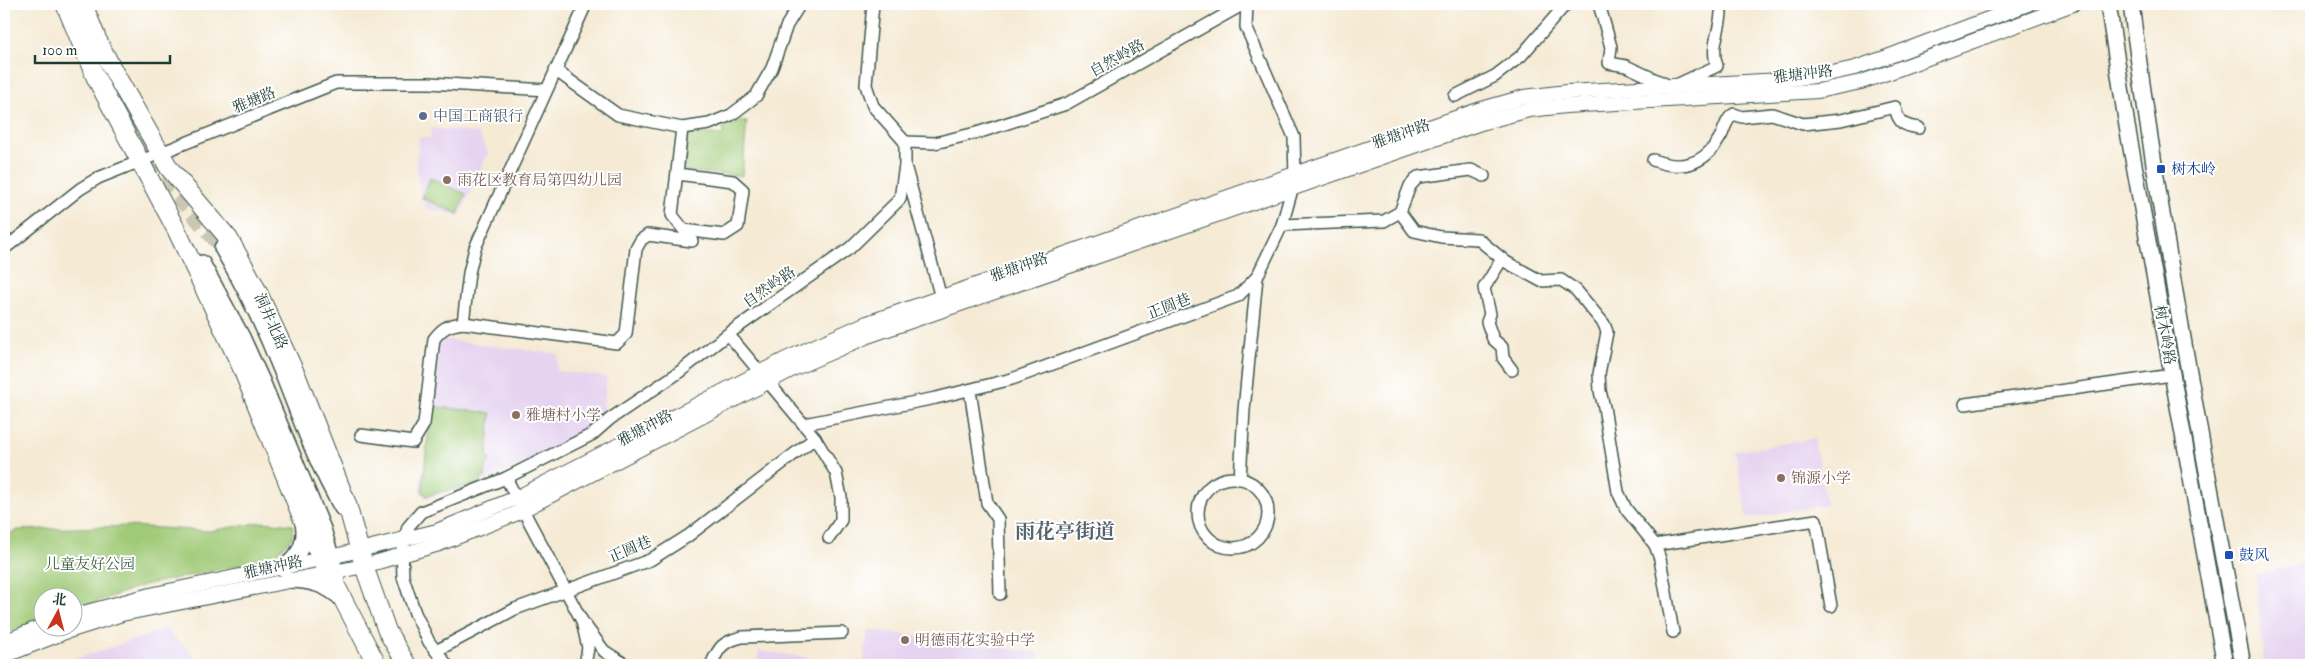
<svg xmlns="http://www.w3.org/2000/svg" width="2315" height="669" font-family="'IM FELL Double Pica','Noto Serif SC',serif">
<style>
.built{fill:#e5d3f0}
.green{fill:#a0ca77;stroke:#608456}
.lines{fill:none;stroke-linecap:round;stroke-linejoin:round}
.secondary-tunnel{stroke:#cac7b4;stroke-width:15;stroke-dasharray:15 8;stroke-linecap:butt}
.minor-casing{stroke:#3f574c;stroke-width:14}
.tertiary-casing{stroke:#3f574c;stroke-width:16}
.secondary-casing{stroke:#3f574c;stroke-width:18}
.primary-casing{stroke:#3f574c;stroke-width:20}
.minor{stroke:#fff;stroke-width:11}
.tertiary{stroke:#fff;stroke-width:14}
.secondary{stroke:#fff;stroke-width:15}
.primary{stroke:#fff;stroke-width:18}
.service-dot{fill:#5c6f8a;stroke:#fff;stroke-width:2}
.transit-dot{fill:#1a4fb4;stroke:#fff;stroke-width:2}
.education-dot{fill:#8d6e63;stroke:#fff;stroke-width:2}
.labels{text-anchor:middle;stroke-width:4;stroke-linejoin:round;paint-order:stroke}
.street-label{font-size:15px;fill:#1f3d34;stroke:#fff}
.service-label{font-size:15px;fill:#4e5e75;stroke:#fff;text-anchor:start}
.transit-label{font-size:15px;fill:#164399;stroke:#fff;text-anchor:start}
.education-label{font-size:15px;fill:#785e54;stroke:#fff;text-anchor:start}
.park-label{font-size:15px;fill:#3f6045;stroke:#fff}
.district-label{font-size:20px;font-weight:bold;fill:#57646d;stroke:#fff}
</style>
<rect width="100%" height="100%" fill="#fff"/>
<filter id="ink" filterUnits="userSpaceOnUse"><feTurbulence type="fractalNoise" baseFrequency=".02" numOctaves="2"/><feDisplacementMap in="SourceGraphic" scale="10" xChannelSelector="R" yChannelSelector="G"/><feConvolveMatrix kernelMatrix="1 2 1 2 8 2 1 2 1" color-interpolation-filters="sRGB"/></filter>
<filter id="wash" filterUnits="userSpaceOnUse"><feTurbulence type="fractalNoise" baseFrequency=".0096" numOctaves="4" result="noise"/><feDisplacementMap in="SourceGraphic" scale="20" xChannelSelector="R" yChannelSelector="G"/><feGaussianBlur stdDeviation="1.12" result="paint"/><feColorMatrix in="noise" values="0 0 0 0 0 0 0 0 0 0 0 0 0 0 0 0 0 1.4 0 .05"/><feComposite in="paint" operator="in"/></filter>
<g filter="url(#wash)">
<rect width="100%" height="100%" fill="#f5ead4"/>
<!-- built -->
<g class="built">
<polygon points="432,128 478,133 488,153 460,216 427,209 421,197 416,162 419,137 430,138"/>
<polygon points="440,339 558,354 557,371 607,377 601,424 575,441 486,481 483,479 482,484 426,498 420,491"/>
<polygon points="1814,438 1826,505 1747,519 1735,452"/>
<polygon points="2311,562 2311,655 2295,665 2264,665 2255,575"/>
<polygon points="166,629 203,665 57,665"/>
<polygon points="868,630 1039,653 1038,665 757,665 759,651 863,665"/>
</g>
<!-- green -->
<g class="green">
<polygon points="724,120 747,122 742,176 684,171 687,132 723,135"/>
<polygon points="430,178 466,194 458,214 422,198"/>
<path d="M431 406 491 413 487 456 490 459 486 467 485 478 482 477 481 483C462 489 445 490 426 496L422 491Z"/>
<polygon points="263,522 293,525 292,538 270,559 144,585 73,610 72,596 42,596 42,620 4,633 4,536 18,530 128,526 209,531"/>
</g>
</g>
<g filter="url(#ink)">
<g class="lines">
<!-- secondary-tunnel -->
<polyline class="secondary-tunnel" points="108,77 129,117 176,195 222,248"/>
<defs>
<g id="minor">
<polyline points="873,4 866,85 873,106 905,142"/>
<path d="M1599 4 1611 47 1609 63 1626 66 1672 87 1717 66C1710 47 1720 32 1721 13"/>
<polyline points="555,70 618,115 682,128 709,124 731,115 756,96 772,68 787,25 800,4"/>
<polyline points="1455,96 1495,76 1521,56 1566,4"/>
<polyline points="682,128 672,215 684,230 724,235 738,226 743,190 733,181 677,174 682,128"/>
<path d="M1653 160C1684 172 1707 163 1722 134 1725 127 1727 118 1734 114L1742 117 1772 114 1803 124 1841 120 1895 107C1898 123 1904 126 1919 128"/>
<polyline points="906,169 941,298"/>
<polyline points="1400,212 1414,231 1441,237 1478,239 1506,262 1541,281 1561,280 1576,290 1604,324 1607,332 1599,374 1600,391 1604,407 1618,492 1626,509 1655,545 1660,559 1673,632"/>
<polyline points="1282,225 1384,221 1400,212 1410,186 1418,177 1471,170 1484,176"/>
<polyline points="4,249 80,189 98,178 336,83 430,83 546,90"/>
<polyline points="1502,259 1484,288 1490,314 1487,322 1493,339 1502,347 1503,358 1512,370"/>
<polyline points="463,323 469,273 475,248 586,4"/>
<polyline points="728,334 815,438 836,473 841,497 841,520 829,538"/>
<polyline points="970,390 987,503 998,519 1000,594"/>
<polyline points="1965,404 2172,375"/>
<polyline points="804,424 936,398 1012,379 1238,296 1257,277 1282,225 1295,179 1294,137 1246,27 1247,4"/>
<path d="M361 435 413 442 424 424 434 339C443 327 449 325 463 323L617 343 626 334 636 249 641 240 648 235 692 241"/>
<circle cx="1233" cy="513" r="35"/>
<polyline points="506,478 582,621"/>
<polyline points="1240,479 1244,410 1257,277"/>
<polyline points="1655,545 1816,520 1831,606"/>
<polyline points="436,651 515,609 650,560 688,536 815,438"/>
<polyline points="447,665 429,642 415,613 403,577 402,549 408,527 421,512 506,478 593,434 610,419 678,373 728,334 850,248 900,199 905,165 905,142 935,143 980,132 1066,104 1244,4"/>
<polyline points="585,665 588,648 582,621 604,651 626,665"/>
<path d="M711 665C719 647 722 642 742 637L842 633"/>
</g>
<g id="tertiary">
<polyline points="72,616 150,595 331,557 437,531 516,498 786,359 867,323 1478,110 1524,97 1567,92 1781,80 1823,75 1855,68 1887,57 2028,4"/>
<polyline points="4,642 43,626"/>
<polyline points="4,656 65,632 122,614 364,566 439,544 515,514 795,368 868,336 1481,123 1529,110 1566,106 1818,91 1861,82 1890,72 2073,4"/>
</g>
<g id="secondary">
<polyline points="2108,4 2127,126 2225,665"/>
<path d="M2131 4C2160 226 2202 445 2243 665"/>
<path d="M222 248C245 287 265 329 282 372 300 418 317 465 342 508"/>
<polyline points="202,263 242,337 262,381 323,529 337,577"/>
<path d="M283 568C299 556 307 543 303 522"/>
<path d="M288 580C311 580 327 585 343 600"/>
</g>
<g id="primary">
<polyline points="65,4 95,76 176,229 241,366 308,532 377,665"/>
<polyline points="83,4 97,39 114,72 169,168 229,239 254,284 297,377 347,504 364,566 387,631 407,665"/>
</g>
</defs>
<!-- minor casing -->
<use href="#minor" class="minor-casing"/>
<!-- tertiary casing -->
<use href="#tertiary" class="tertiary-casing"/>
<!-- secondary casing -->
<use href="#secondary" class="secondary-casing"/>
<!-- primary casing -->
<use href="#primary" class="primary-casing"/>
<!-- minor -->
<use href="#minor" class="minor"/>
<!-- tertiary -->
<use href="#tertiary" class="tertiary"/>
<!-- secondary -->
<use href="#secondary" class="secondary"/>
<!-- primary -->
<use href="#primary" class="primary"/>
</g>
</g>
<!-- markers -->
<circle class="service-dot" cx="423" cy="116" r="5"/>
<g class="transit-dot">
<rect x="2156" y="164" width="10" height="10" rx="2.5"/>
<rect x="2224" y="550" width="10" height="10" rx="2.5"/>
</g>
<g class="education-dot">
<circle cx="447" cy="180" r="5"/>
<circle cx="516" cy="415" r="5"/>
<circle cx="1781" cy="478" r="5"/>
<circle cx="905" cy="640" r="5"/>
</g>
<g class="labels">
<!-- street labels -->
<g class="street-label">
<text transform="translate(1117 58) rotate(-29)" y="5">自然岭路</text>
<text transform="translate(1803 74) rotate(-7)" y="5">雅塘冲路</text>
<text transform="translate(254 100) rotate(-22)" y="5">雅塘路</text>
<text transform="translate(1401 134) rotate(-19)" y="5">雅塘冲路</text>
<text transform="translate(1019 267) rotate(-19)" y="5">雅塘冲路</text>
<text transform="translate(769 287) rotate(-35)" y="5">自然岭路</text>
<text transform="translate(1169 306) rotate(-21)" y="5">正圆巷</text>
<text transform="translate(271 321) rotate(66)" y="5">洞井北路</text>
<text transform="translate(2165 335) rotate(80)" y="5">树木岭路</text>
<text transform="translate(645 428) rotate(-28)" y="5">雅塘冲路</text>
<text transform="translate(630 549) rotate(-23)" y="5">正圆巷</text>
<text transform="translate(273 567) rotate(-12)" y="5">雅塘冲路</text>
</g>
<!-- service labels -->
<g class="service-label">
<text x="433" y="121">中国工商银行</text>
</g>
<!-- transit labels -->
<g class="transit-label">
<text x="2171" y="174">树木岭</text>
<text x="2239" y="560">鼓风</text>
</g>
<!-- education labels -->
<g class="education-label">
<text x="457" y="185">雨花区教育局第四幼儿园</text>
<text x="526" y="420">雅塘村小学</text>
<text x="1791" y="483">锦源小学</text>
<text x="915" y="645">明德雨花实验中学</text>
</g>
<!-- park labels -->
<g class="park-label">
<text x="90" y="569">儿童友好公园</text>
</g>
<!-- district labels -->
<g class="district-label">
<text x="1065" y="538">雨花亭街道</text>
</g>
</g>
<!-- margin -->
<rect width="2315" height="669" fill="none" stroke="#fff" stroke-width="20"/>
<!-- north arrow -->
<g transform="translate(58 612) rotate(7)"><circle r="24" fill="#ffffff" stroke="#a5b1ae"/>
<path d="M0-4L9 19L0 12L-9 19Z" fill="#c8321e"/>
<text y="-8" font-size="14" font-weight="bold" text-anchor="middle" fill="#1f3d34">北</text>
</g>
<!-- scale -->
<path d="M35 55v8h135v-8" fill="none" stroke="#1f3d34" stroke-width="2.5"/>
<text x="42" y="55" font-size="15" fill="#1f3d34" stroke="#ffffff" stroke-width="4" paint-order="stroke">100 m</text>
</svg>
